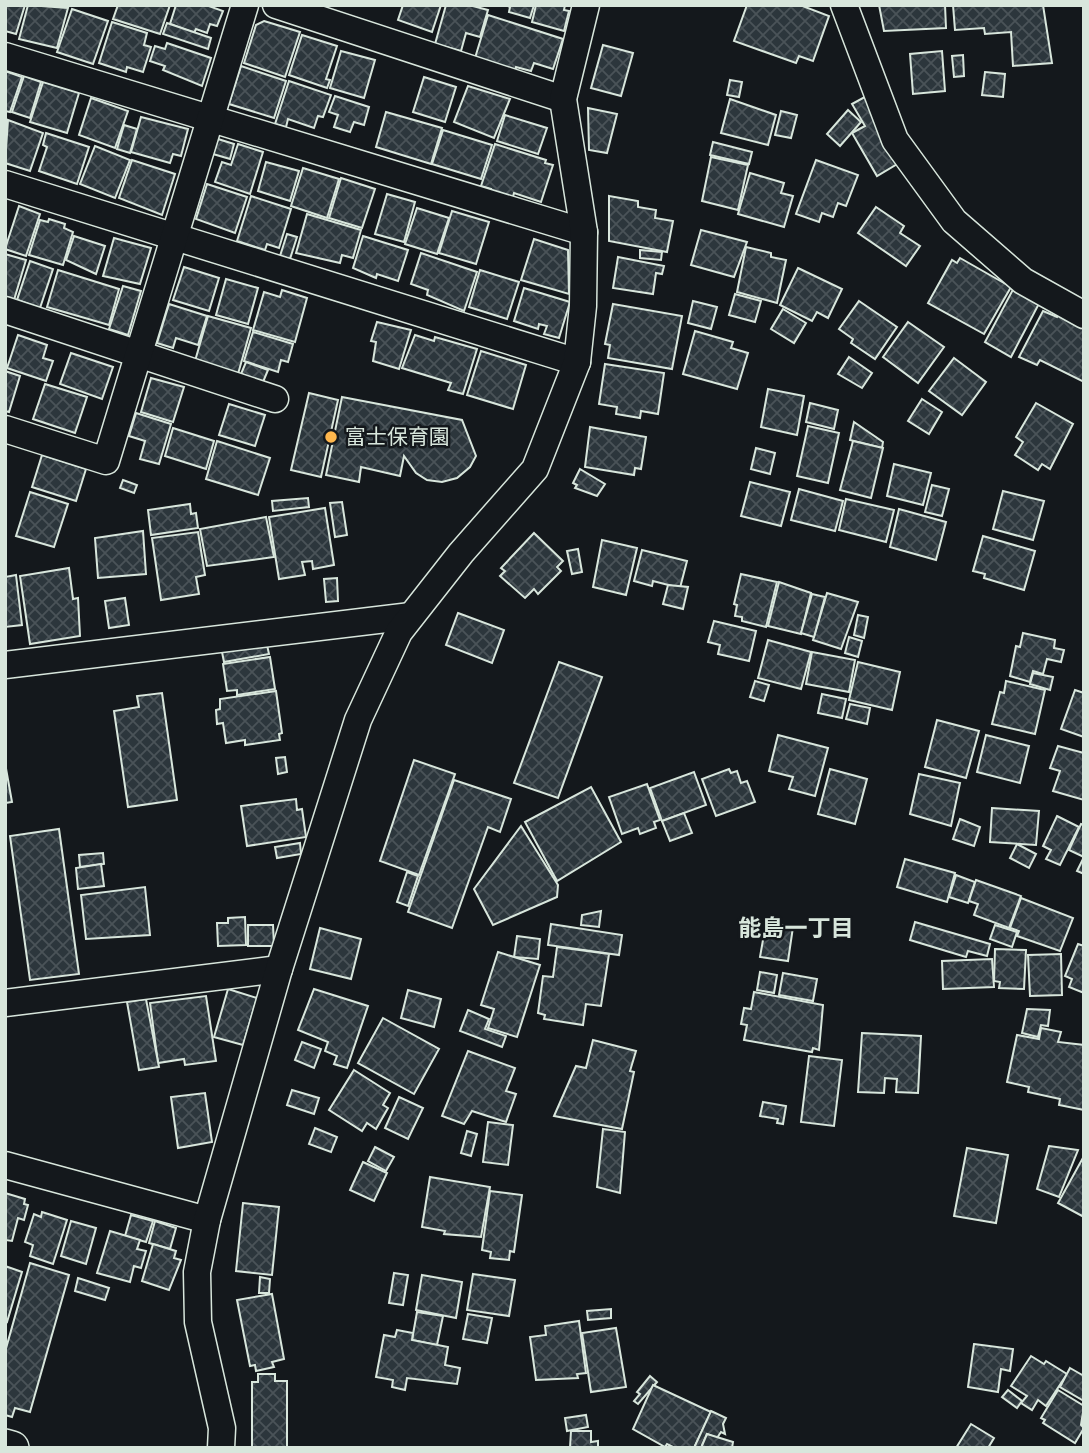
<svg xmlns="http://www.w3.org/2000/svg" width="1089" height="1453" font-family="Mulish,'Noto Sans JP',sans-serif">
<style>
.building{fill:url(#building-cross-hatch);stroke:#d8e6dc;stroke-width:2}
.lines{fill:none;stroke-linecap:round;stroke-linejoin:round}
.minor-casing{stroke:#d8e6dc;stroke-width:29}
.tertiary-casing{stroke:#d8e6dc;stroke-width:36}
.minor{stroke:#14181c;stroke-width:26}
.tertiary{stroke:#14181c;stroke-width:33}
.poi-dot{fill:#ffb74d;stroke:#14181c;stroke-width:2.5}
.labels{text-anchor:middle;stroke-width:5;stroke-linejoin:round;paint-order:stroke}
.poi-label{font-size:21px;fill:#d8e6dc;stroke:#14181c;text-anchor:start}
.neighbourhood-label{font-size:23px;font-weight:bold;fill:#d8e6dc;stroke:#14181c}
</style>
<defs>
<pattern id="building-cross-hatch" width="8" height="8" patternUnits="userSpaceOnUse" patternTransform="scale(1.75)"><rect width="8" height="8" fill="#2c363c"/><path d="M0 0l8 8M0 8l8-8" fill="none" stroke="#4a5358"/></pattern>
</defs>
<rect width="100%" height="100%" fill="#14181c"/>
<!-- building -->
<g class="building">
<polygon points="5,5 25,5 16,34 5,31"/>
<polygon points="28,5 68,8 57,48 19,39"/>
<polygon points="118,5 170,5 160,34 113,19"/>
<polygon points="176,5 206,5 223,11 217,26 210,24 207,33 196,29 194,33 170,24"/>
<polygon points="403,5 441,5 432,32 398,20"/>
<polygon points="446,5 469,5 488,10 480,37 466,33 461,51 435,44"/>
<polygon points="506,5 534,5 530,18 509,12 510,7"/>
<polygon points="536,5 565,5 564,10 569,11 564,31 532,22"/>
<polygon points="747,5 800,5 829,16 813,61 799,56 796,63 734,41"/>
<polygon points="879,5 945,5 946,28 884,31"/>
<polygon points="953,5 1043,5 1052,63 1013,66 1011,32 985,34 984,28 955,30"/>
<polygon points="72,9 108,21 93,64 57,52"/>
<polygon points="488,15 563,39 553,69 534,63 531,71 516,67 515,71 475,58"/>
<polygon points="264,21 300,32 285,77 244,63 256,25"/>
<polygon points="112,22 147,33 144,45 151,47 143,72 127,67 126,72 99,63"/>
<polygon points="167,23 211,38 208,49 163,34"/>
<polygon points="302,35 337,46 326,79 330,80 327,88 289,75"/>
<polygon points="167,43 211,58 202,86 163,70 165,66 150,61 155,46 165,49"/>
<polygon points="603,45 633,53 621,96 591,88"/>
<polygon points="341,51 375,60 364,98 330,88"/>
<polygon points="942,51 945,91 913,94 910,54"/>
<polygon points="963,55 964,76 954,77 952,56"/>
<polygon points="241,66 286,81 274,118 229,104"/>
<polygon points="5,71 22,77 10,112 5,111"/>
<polygon points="985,72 1005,74 1003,97 982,95"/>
<polygon points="24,76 41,82 30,118 12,112"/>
<polygon points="424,77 456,87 445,122 413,112"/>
<polygon points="730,80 742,82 739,97 727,95"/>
<polygon points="289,81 331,95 323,117 318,116 314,128 288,119 286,127 275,124"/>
<polygon points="43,82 79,93 67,133 30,122"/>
<polygon points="468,86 510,99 494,138 454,122"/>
<polygon points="872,93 909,157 877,176 852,133 865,126 852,104"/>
<polygon points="335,96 369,107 364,125 354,122 350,132 334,127 338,115 329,112"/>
<polygon points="91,98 128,111 115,148 79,135"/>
<polygon points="730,99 776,115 768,145 721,133"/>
<polygon points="588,108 617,114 607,153 589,150"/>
<polygon points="848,110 861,122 840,146 827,134"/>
<polygon points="781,111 797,115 791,138 775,135"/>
<polygon points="386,112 442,128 431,164 376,147"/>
<polygon points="505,115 547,128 538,154 497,141"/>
<polygon points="141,117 188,129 181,156 173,154 170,163 131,152"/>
<polygon points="8,120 43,133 30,171 5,163"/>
<polygon points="124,125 137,129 130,153 117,149"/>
<polygon points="443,130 492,145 481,179 432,164"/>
<polygon points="46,133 89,147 77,184 39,171 47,147 43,145"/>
<polygon points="218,139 234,144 230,159 213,154"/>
<polygon points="713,142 752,152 749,164 710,155"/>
<polygon points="238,144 263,152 250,194 215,182 222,162 231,165"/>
<polygon points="495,144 546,160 545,163 553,165 541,202 514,193 512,200 490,193 491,189 481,186"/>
<polygon points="95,146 130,160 115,198 80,184"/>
<polygon points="711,157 748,165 738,210 702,201"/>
<polygon points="132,160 175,174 162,215 119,198"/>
<polygon points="816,160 858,175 846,206 838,203 833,217 822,213 819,222 796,214"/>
<polygon points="266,162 299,171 290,201 258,191"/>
<polygon points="303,168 339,179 327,218 291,206"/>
<polygon points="750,173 784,183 781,193 793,196 784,227 738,214"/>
<polygon points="341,178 375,189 362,228 329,218"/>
<polygon points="207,184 247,197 235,233 196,219"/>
<polygon points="387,194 415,202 404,242 375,234"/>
<polygon points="251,196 291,209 279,248 267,244 265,250 237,241"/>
<polygon points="609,196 638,201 638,207 656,210 655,218 673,221 667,252 609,241"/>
<polygon points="19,206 40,214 26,256 5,249"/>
<polygon points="876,207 904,226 900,233 920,246 906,266 858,233"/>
<polygon points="417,208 449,218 437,254 405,244"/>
<polygon points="452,211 489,222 476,264 439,253"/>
<polygon points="307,214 361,230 353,258 342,255 340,263 296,253"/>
<polygon points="49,219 65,224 64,228 73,232 63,265 29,255 40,220 48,222"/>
<polygon points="701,230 747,242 734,277 691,265"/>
<polygon points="287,234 297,237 290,259 280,256"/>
<polygon points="74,236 105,246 96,274 66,260"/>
<polygon points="363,236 408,250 398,281 377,274 376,278 353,268"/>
<polygon points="114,238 151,248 140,284 103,276"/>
<polygon points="534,239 568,250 569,294 521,280"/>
<polygon points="746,247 771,253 771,257 786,260 777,303 737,292"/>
<polygon points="640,250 662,252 661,260 640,258"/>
<polygon points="421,253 477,272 464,311 427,295 428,290 411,284"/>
<polygon points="5,254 26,260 14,300 5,298"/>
<polygon points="618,257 664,266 662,274 656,273 653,294 613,288"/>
<polygon points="960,258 1011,287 984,334 928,303 952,260 957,263"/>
<polygon points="30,261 53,269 40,308 17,300"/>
<polygon points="184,267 219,278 209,311 173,300"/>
<polygon points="798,268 842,289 828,318 817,312 812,321 780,305"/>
<polygon points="58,270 119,289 109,325 47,307"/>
<polygon points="480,270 519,282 507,319 469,307"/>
<polygon points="226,279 258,288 248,324 216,315"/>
<polygon points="1017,282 1043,296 1011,357 985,342"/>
<polygon points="123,286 141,291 128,335 109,329"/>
<polygon points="524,288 570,302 559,338 544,334 547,326 539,324 538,329 514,321"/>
<polygon points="282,290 307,298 295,342 253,330 264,292 280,297"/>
<polygon points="735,294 761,301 755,322 729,315"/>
<polygon points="693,301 717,307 711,329 688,323"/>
<polygon points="859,301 897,327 875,359 851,343 853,339 839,329"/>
<polygon points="169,304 207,316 198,345 176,338 173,348 157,343"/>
<polygon points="613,304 682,316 672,369 608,358 610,345 605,344"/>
<polygon points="783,309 806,323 794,343 771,329"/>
<polygon points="1043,311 1057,317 1059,313 1084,325 1084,382 1040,360 1037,365 1019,357"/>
<polygon points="208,316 251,328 238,374 195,361"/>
<polygon points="377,322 411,330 399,369 373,361 376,342 371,341"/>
<polygon points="908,322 944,347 918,383 883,357"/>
<polygon points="695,331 733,342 731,348 748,353 737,389 683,374"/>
<polygon points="253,332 293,344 288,362 281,360 278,372 244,361"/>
<polygon points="18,335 47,345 43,358 53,361 46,381 7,368"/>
<polygon points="415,335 434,341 435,337 477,349 463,394 448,390 451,383 402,368"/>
<polygon points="481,351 526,365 513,409 467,395"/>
<polygon points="71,353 113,367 102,399 60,384"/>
<polygon points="849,357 872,373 862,388 838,374"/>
<polygon points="954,358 986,382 962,415 929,391"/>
<polygon points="246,362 268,370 263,382 241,374"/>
<polygon points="605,364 664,373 658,414 641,411 640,418 616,414 617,407 599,404"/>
<polygon points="5,371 20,376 9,412 5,411"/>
<polygon points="151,378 184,387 173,422 141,412"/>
<polygon points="45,384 87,397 75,433 33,419"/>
<polygon points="768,389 804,396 797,435 761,427"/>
<polygon points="309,393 338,400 321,477 291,470"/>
<polygon points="342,397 462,420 476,456 470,467 457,478 442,482 427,480 416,473 404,456 400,476 361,467 359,482 326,475"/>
<polygon points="922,399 942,412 929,434 908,421"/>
<polygon points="810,403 838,410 834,429 806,422"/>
<polygon points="1036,403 1073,424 1050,469 1042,464 1038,470 1015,455 1023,442 1016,437"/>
<polygon points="229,404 265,415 255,446 219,435"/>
<polygon points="136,413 171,424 159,464 140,459 145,441 129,436"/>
<polygon points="854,422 883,442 882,448 850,440"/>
<polygon points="808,426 839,433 828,483 797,476"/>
<polygon points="590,427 646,437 641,469 635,468 634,475 585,467"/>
<polygon points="173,428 214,441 206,469 165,456"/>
<polygon points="217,441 270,458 258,495 206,479"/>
<polygon points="853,441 883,448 871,498 840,490"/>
<polygon points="756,448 775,453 770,474 751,469"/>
<polygon points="42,455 86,469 76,501 32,487"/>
<polygon points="894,464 931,473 923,505 887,496"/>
<polygon points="580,469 605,484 597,496 575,488 577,485 573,483"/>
<polygon points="123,480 137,485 134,493 120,488"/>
<polygon points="750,482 790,492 781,526 741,516"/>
<polygon points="932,485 949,489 942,516 925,512"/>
<polygon points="799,489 843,501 835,531 791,520"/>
<polygon points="1003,491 1044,501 1033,540 993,529"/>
<polygon points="30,492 68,504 54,547 16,536"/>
<polygon points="308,498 309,507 273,511 272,501"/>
<polygon points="846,499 894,510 886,542 839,530"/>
<polygon points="342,502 347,535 335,537 330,503"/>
<polygon points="190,504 191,514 196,513 198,528 151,535 148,510"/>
<polygon points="325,508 334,565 313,569 312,561 302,562 305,575 279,579 269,517"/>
<polygon points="899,509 946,522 936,560 890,547"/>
<polygon points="266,517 274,557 207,566 200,529"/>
<polygon points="143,531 146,574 98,578 95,538"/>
<polygon points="198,532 205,575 196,577 199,594 161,600 152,538"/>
<polygon points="534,533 563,561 557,567 561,571 538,594 534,589 525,598 500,576 505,571 501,568"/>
<polygon points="983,536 1035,551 1024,590 984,578 985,574 973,571"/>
<polygon points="602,540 637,548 626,595 593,587"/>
<polygon points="578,549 582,572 572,574 567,551"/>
<polygon points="642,550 687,561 680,588 653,581 652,586 634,581"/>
<polygon points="69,568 73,599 78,598 80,636 30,644 20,576"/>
<polygon points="741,574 777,582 766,627 742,621 742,617 735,616 737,605 734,604"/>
<polygon points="16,575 22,625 5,627 5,577"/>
<polygon points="337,578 338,601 326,602 324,579"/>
<polygon points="779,582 811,593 801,634 768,626"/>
<polygon points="668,585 688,587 683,609 663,604"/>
<polygon points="827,593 858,602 841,649 813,640"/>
<polygon points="812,594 825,597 814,637 801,633"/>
<polygon points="125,598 129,625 109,628 105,601"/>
<polygon points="458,613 504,630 492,663 446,645"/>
<polygon points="858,615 868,617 864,638 854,635"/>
<polygon points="714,621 756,631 749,661 718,654 720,645 708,642"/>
<polygon points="1023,633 1055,640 1054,648 1064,650 1061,662 1047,659 1043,674 1033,671 1030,682 1010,676 1016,646 1020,647"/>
<polygon points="849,637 862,641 858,657 845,653"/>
<polygon points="768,640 811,652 801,689 758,678"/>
<polygon points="267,645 269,654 224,662 222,652"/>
<polygon points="812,652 855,660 849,692 806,684"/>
<polygon points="270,657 275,689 237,695 237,690 227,691 223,664"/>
<polygon points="559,662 602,677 558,798 514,783"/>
<polygon points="858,662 900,672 892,710 849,700"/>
<polygon points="1033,673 1053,677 1050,690 1030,684"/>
<polygon points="755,681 769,685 764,701 750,697"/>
<polygon points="1006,681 1045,690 1035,734 992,724 1000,692 1004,693"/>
<polygon points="1075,690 1084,693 1084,737 1061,729"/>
<polygon points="276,691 282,733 279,734 280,740 245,745 245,740 226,743 223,723 217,724 216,710 220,709 220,699"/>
<polygon points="162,693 177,800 128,807 114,711 139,707 137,696"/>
<polygon points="822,694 846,699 842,718 818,713"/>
<polygon points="850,704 870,708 867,724 846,719"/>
<polygon points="937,720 979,731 966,778 925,767"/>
<polygon points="778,735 828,748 815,796 789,789 793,777 769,771"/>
<polygon points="986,735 1029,746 1020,783 977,772"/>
<polygon points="1058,746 1084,753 1084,800 1053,791 1060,771 1050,768"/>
<polygon points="285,757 287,772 278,774 276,758"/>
<polygon points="414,760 455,774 419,875 380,861"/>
<polygon points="5,763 12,802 5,803"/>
<polygon points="729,769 731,773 737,771 741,783 747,781 755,802 716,816 702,779"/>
<polygon points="830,769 867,779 855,824 818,814"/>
<polygon points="694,772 706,805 662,821 650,788"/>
<polygon points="919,774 960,783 951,826 910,814"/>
<polygon points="454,780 511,799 500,832 488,827 452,928 408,912"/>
<polygon points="647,784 660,820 654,822 656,828 640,834 638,828 622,834 609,797"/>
<polygon points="591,787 621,842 557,881 525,822"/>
<polygon points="296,799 297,810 302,809 306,837 247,846 241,806"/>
<polygon points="992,808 1039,811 1036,845 990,842"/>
<polygon points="684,813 692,833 670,841 662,821"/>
<polygon points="1057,816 1079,827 1060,865 1046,859 1051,850 1043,846"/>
<polygon points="960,819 980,827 974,846 953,839"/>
<polygon points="1081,824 1084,825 1084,874 1077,871 1084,857 1069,850"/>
<polygon points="521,826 558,885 557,897 493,925 474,889"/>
<polygon points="59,829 79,974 30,980 10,836"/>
<polygon points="300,843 301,854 277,858 275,847"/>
<polygon points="1017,844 1036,854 1029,868 1010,858"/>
<polygon points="103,853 104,864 80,867 79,855"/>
<polygon points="905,859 955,873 947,902 897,887"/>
<polygon points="101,864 104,886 78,889 76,868"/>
<polygon points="407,872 418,876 408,906 397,902"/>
<polygon points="956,875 975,882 968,903 949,897"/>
<polygon points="976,880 1021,896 1009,928 974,915 978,904 969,901"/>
<polygon points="145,887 150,935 86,939 81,895"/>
<polygon points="1021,898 1073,918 1060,951 1017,936 1019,931 1010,928"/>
<polygon points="601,911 599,927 581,925 582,915"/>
<polygon points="245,917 246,945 218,946 217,923 228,923 228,918"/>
<polygon points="915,922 990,944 987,956 968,951 966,957 910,940"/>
<polygon points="766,923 793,927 788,961 760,957"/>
<polygon points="551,924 622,935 619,955 548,945"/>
<polygon points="248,925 273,925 274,946 248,946"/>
<polygon points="995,925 1017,932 1012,947 990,939"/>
<polygon points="320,928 361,939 351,979 310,969"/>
<polygon points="517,936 540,939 538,959 514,957"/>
<polygon points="1078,944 1084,946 1084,993 1069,987 1072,979 1065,976"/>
<polygon points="557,947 609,954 601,1006 586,1004 583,1025 544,1019 545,1015 538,1013 543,976 553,977"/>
<polygon points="995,949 1026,950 1024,989 999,988 1000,982 994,981"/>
<polygon points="498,952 540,965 517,1037 488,1028 494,1009 481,1005"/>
<polygon points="1061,954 1062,995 1030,996 1028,955"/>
<polygon points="992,959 994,987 943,989 942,961"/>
<polygon points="760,972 777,975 774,993 757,990"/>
<polygon points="783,973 817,979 813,1001 779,995"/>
<polygon points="228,989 257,998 243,1045 214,1037"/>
<polygon points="314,989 368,1006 347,1068 334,1064 337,1056 325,1051 328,1042 298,1030"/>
<polygon points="408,990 441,999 434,1027 401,1018"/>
<polygon points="754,992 823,1005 819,1050 813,1048 812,1052 744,1040 747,1025 741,1024 744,1008 751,1009"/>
<polygon points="206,996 216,1061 185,1065 184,1059 158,1063 150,1003"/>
<polygon points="146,999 159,1067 139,1070 127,1002"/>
<polygon points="1027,1009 1050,1010 1048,1026 1041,1025 1038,1037 1022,1033"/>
<polygon points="468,1010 489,1019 485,1029 506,1036 502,1047 460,1031"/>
<polygon points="383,1018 439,1049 414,1094 358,1063"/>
<polygon points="1041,1028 1061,1032 1058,1042 1084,1045 1084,1110 1059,1105 1060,1099 1028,1092 1029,1087 1007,1082 1017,1035 1039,1039"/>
<polygon points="862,1033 921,1036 918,1093 896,1092 897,1079 885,1078 884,1093 858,1092"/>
<polygon points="593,1040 636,1051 630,1071 634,1072 622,1129 554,1116 576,1066 586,1068"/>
<polygon points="302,1042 321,1049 314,1068 295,1060"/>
<polygon points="468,1051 515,1068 506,1091 516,1094 506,1122 472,1111 464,1124 442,1116"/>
<polygon points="809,1056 842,1060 834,1126 801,1122"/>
<polygon points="354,1070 390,1093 383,1105 388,1108 376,1129 367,1123 362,1131 329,1110"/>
<polygon points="292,1090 319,1098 314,1114 287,1105"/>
<polygon points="205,1093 212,1142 178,1148 171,1097"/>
<polygon points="399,1097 423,1108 408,1139 385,1128"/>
<polygon points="763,1102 786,1106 783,1124 777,1123 778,1119 760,1116"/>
<polygon points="488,1122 513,1125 508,1165 483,1162"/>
<polygon points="315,1128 337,1137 331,1152 309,1144"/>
<polygon points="603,1129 625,1132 620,1193 597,1187"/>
<polygon points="467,1131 477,1134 471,1156 461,1153"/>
<polygon points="1049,1146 1078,1150 1059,1197 1037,1189"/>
<polygon points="375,1147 394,1157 386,1171 368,1161"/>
<polygon points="967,1148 1008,1155 996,1223 954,1216"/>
<polygon points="1084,1156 1084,1217 1058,1203"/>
<polygon points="363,1162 387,1173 374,1201 350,1190"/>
<polygon points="430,1177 490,1187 481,1237 444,1234 445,1231 422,1227"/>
<polygon points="490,1191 522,1195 514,1252 510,1251 509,1260 490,1258 491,1252 482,1250"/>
<polygon points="5,1193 25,1199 24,1204 28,1205 24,1220 18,1218 12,1241 5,1240"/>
<polygon points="243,1203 279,1207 272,1275 236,1271"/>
<polygon points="42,1212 67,1220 53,1264 30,1256 33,1245 25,1242 34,1214 41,1217"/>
<polygon points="131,1215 153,1221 146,1242 125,1236"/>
<polygon points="71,1221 96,1228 86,1264 61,1256"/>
<polygon points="155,1221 176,1228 170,1249 149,1243"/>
<polygon points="110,1231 140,1240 137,1249 146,1251 141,1268 134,1266 130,1282 97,1273"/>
<polygon points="153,1244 176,1251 174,1258 181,1260 169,1290 142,1281"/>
<polygon points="30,1263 69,1275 30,1412 15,1408 12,1417 5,1415 5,1352"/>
<polygon points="5,1266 22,1272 7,1322 5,1321"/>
<polygon points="394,1273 408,1275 403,1305 389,1303"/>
<polygon points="473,1274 515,1280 509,1316 467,1310"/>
<polygon points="422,1275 462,1282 456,1318 416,1310"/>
<polygon points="260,1277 270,1279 269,1293 259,1293"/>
<polygon points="78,1278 109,1288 105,1300 75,1291"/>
<polygon points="272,1294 284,1359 272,1362 274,1367 256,1371 255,1365 250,1366 237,1300"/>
<polygon points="611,1309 611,1318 588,1320 587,1311"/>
<polygon points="417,1312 443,1316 437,1345 412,1340"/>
<polygon points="468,1314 492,1318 487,1343 463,1339"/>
<polygon points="579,1321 586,1373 577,1374 578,1378 536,1380 530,1337 546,1335 545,1326"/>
<polygon points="616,1328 626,1387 591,1392 582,1333"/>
<polygon points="397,1330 413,1333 412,1340 448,1347 445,1365 460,1368 457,1384 407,1378 405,1390 392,1387 393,1380 376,1377 384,1335 395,1337"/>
<polygon points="974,1344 1013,1349 1010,1371 1001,1369 998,1392 968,1387"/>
<polygon points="1031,1356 1044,1364 1046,1361 1067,1374 1046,1406 1038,1400 1032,1410 1021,1403 1027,1396 1011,1386"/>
<polygon points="1070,1368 1084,1376 1084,1401 1060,1387"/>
<polygon points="258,1374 275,1374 275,1381 287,1381 287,1448 252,1447 252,1382 258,1382"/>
<polygon points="650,1376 657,1382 638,1404 634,1401 640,1394 637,1392"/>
<polygon points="653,1385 711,1412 694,1448 675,1448 667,1444 665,1447 633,1429"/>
<polygon points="1008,1390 1022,1401 1017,1408 1002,1397"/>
<polygon points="1058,1390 1084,1406 1081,1425 1084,1428 1075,1443 1043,1423 1045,1420 1041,1418"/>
<polygon points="711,1411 726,1418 723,1424 725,1434 721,1432 717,1438 707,1434 701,1448 694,1448"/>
<polygon points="586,1415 588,1427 567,1431 565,1418"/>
<polygon points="971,1424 994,1438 988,1448 956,1448"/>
<polygon points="571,1431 591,1431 591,1442 598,1441 598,1448 570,1448"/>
<polygon points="707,1434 733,1442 732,1448 701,1448"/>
</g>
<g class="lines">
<defs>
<g id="minor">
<polyline points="276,5 563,99"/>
<polyline points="844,5 895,140 954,221 1023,281 1084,315"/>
<polyline points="5,56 584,232"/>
<polyline points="5,184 577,362"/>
<polyline points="5,310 275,399"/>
<polyline points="5,429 106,461 245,5"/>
<polyline points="5,665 411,616"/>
<polyline points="5,1003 279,969"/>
<polyline points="5,1165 207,1220"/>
<polyline points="221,1448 222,1428 198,1322 197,1272 207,1220 279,969 358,720 399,632 461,553 535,469 577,362 583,306 584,232 563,99 586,5"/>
</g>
<polyline id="tertiary" points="5,1446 12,1448"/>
</defs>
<!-- minor casing -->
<use href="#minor" class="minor-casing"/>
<!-- tertiary casing -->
<use href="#tertiary" class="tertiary-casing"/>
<!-- minor -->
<use href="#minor" class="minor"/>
<!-- tertiary -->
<use href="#tertiary" class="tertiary"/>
</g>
<!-- markers -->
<circle class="poi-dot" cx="331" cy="437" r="7"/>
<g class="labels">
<!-- poi labels -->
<g class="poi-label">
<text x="345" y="444">富士保育園</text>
</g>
<!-- neighbourhood labels -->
<g class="neighbourhood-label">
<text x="796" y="936">能島一丁目</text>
</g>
</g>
<!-- border -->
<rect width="1089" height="1453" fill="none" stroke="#d8e6dc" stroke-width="14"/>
</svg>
